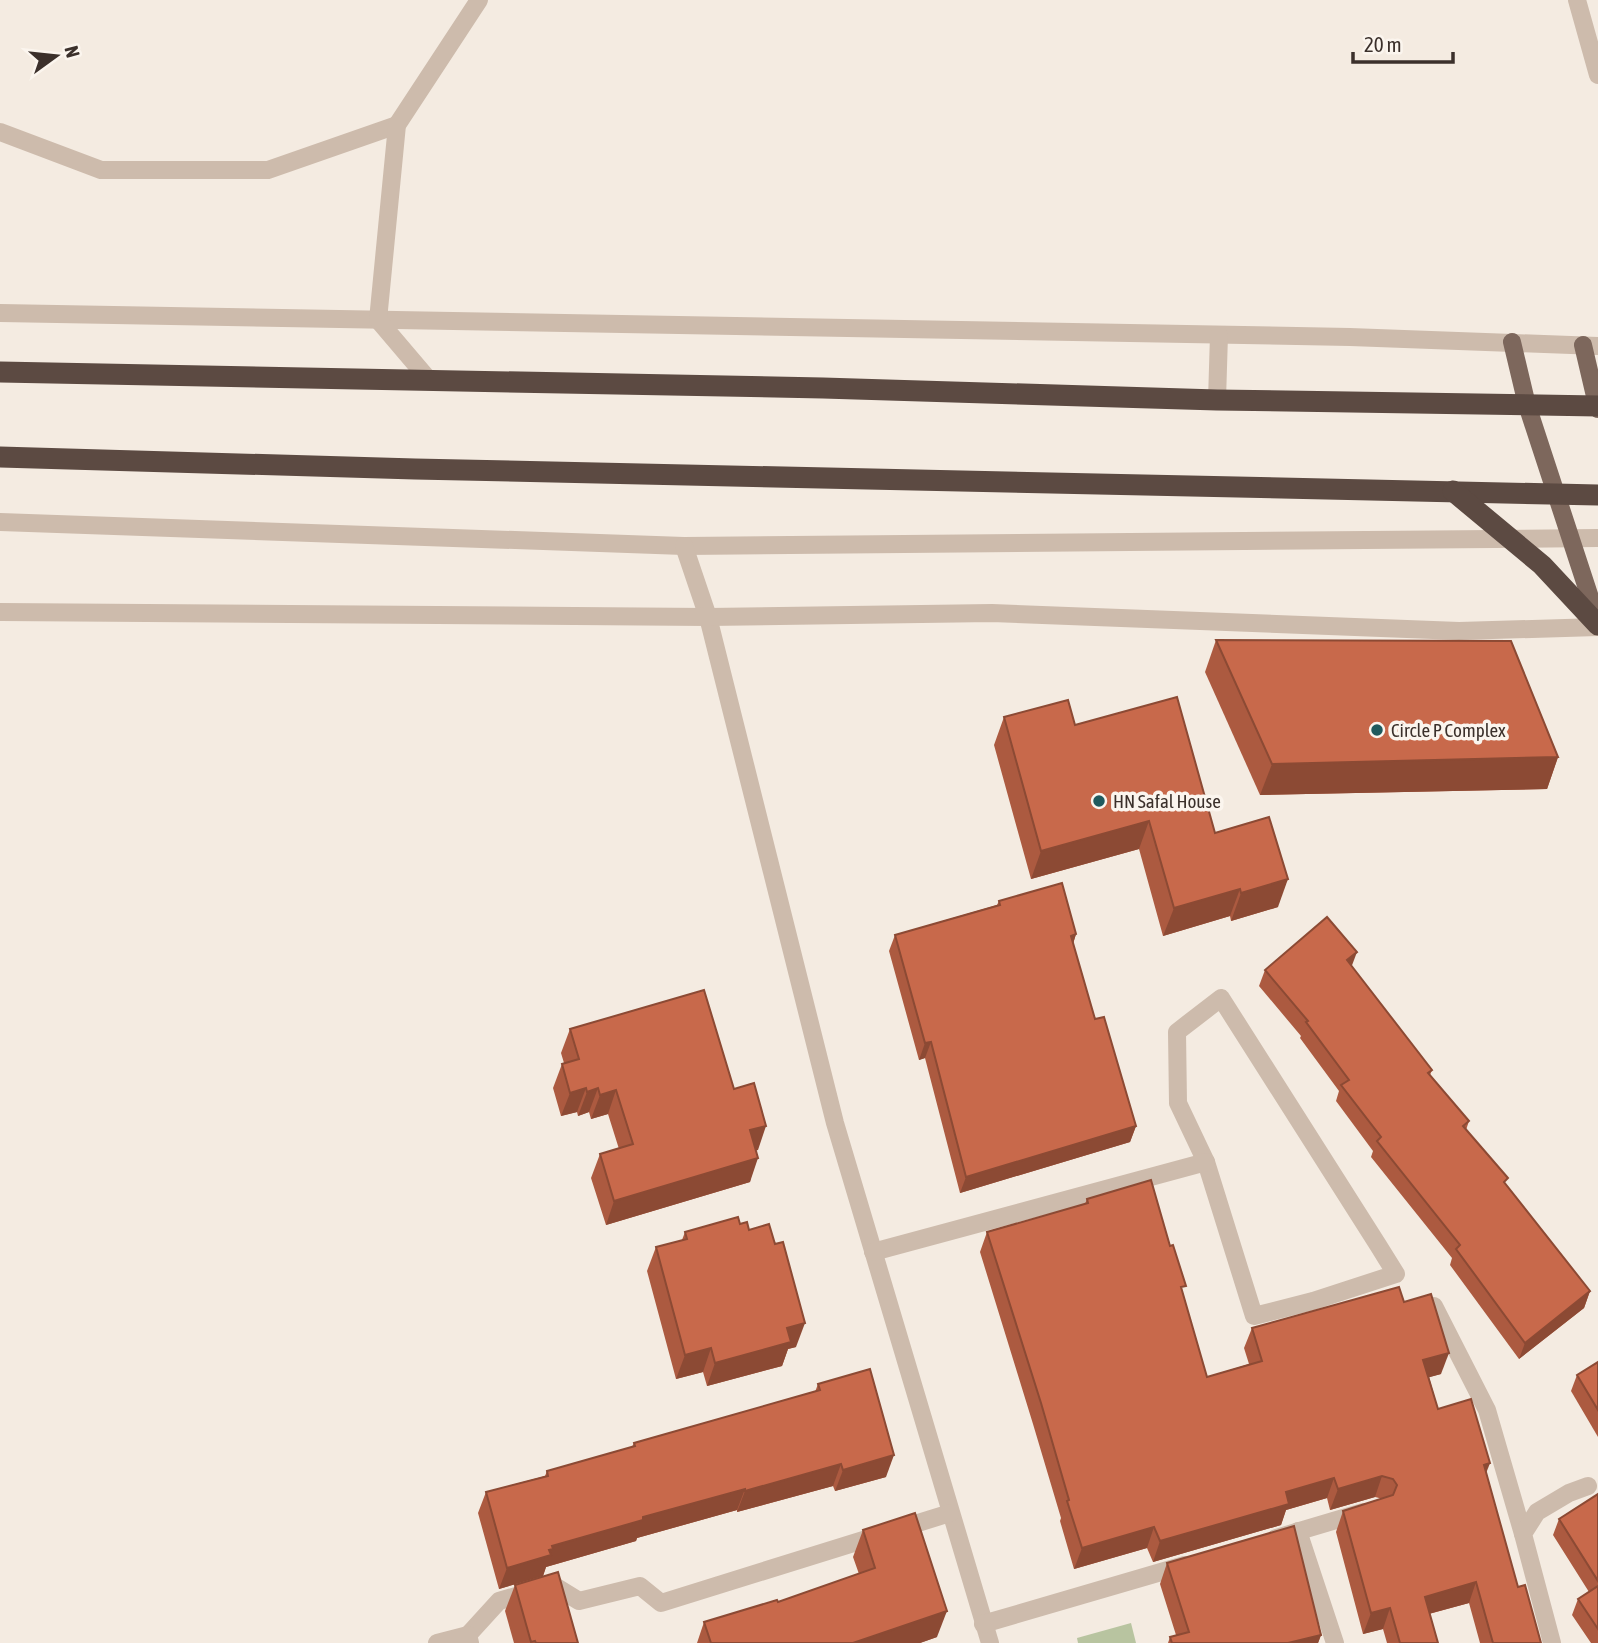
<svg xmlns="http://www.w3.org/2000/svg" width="1598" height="1643" font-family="'Asap Condensed',sans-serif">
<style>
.green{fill:#b8c4a0}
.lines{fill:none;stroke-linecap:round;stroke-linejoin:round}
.minor{stroke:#cdbbac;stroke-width:18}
.major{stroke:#7d675c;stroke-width:18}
.highway{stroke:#5c4a42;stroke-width:21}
.wall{fill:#ac5a40}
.shaded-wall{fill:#8c4a34}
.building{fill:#c8694b;stroke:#8c4a34;stroke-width:2}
.poi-dot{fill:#1f5a5e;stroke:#fbf5ee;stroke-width:2.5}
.labels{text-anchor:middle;stroke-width:7;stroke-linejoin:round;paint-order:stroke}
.poi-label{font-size:19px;fill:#3b302b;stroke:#fbf5ee;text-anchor:start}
</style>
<rect width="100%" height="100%" fill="#f4ebe1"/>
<!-- green -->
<polygon class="green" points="1131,1623 1136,1643 1078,1643 1077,1638"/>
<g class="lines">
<!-- minor -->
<g class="minor">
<polyline points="1577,0 1598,75"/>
<polyline points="0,132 101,170 268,170 397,125"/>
<polyline points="0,313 1350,337 1598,346"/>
<polyline points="429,380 378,320 397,125 479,0"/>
<polyline points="1217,400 1219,335"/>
<polyline points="0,522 684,546 1598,538"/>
<polyline points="684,546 708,617 835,1123 990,1643"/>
<polyline points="0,612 708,617 992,613 1459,631 1598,627"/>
<polygon points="1221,998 1378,1245 1396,1274 1313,1301 1254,1316 1206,1162 1178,1103 1177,1032"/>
<polyline points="873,1252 1206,1162"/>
<polyline points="1434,1306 1487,1410 1523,1534"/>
<polyline points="1298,1531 1335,1643"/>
<polyline points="1276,1538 1363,1512"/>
<polyline points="983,1624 1185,1565"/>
<polyline points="468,1635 499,1601 553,1585 579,1601 640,1586 661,1603 950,1513"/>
<polyline points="437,1643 468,1635 470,1643"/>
<polyline points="1552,1643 1523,1534 1537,1512 1569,1493 1588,1486"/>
</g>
<!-- major -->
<g class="major">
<polyline points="1512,342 1527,405 1598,622"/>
<polyline points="1583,345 1598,409"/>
</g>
<!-- highway -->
<g class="highway">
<polyline points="0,372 823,388 1217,400 1598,406"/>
<polyline points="0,457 415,469 1598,495"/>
<polyline points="1453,491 1542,565 1598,625"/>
</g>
</g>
<!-- wall -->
<g class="wall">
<polygon points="1216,640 1558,757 1547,789 1260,795 1205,672"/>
<polygon points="1004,717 1075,725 1215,833 1278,907 1231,921 1230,916 1163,936 1139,849 1031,879 994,745"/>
<polygon points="999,901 1076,934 1073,944 1095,1019 1136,1126 1130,1142 960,1193 925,1058 919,1060 889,951 895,935 997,905"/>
<polygon points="1351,966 1432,1070 1430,1075 1469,1121 1466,1130 1506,1185 1590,1291 1584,1308 1519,1359 1450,1265 1452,1258 1371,1157 1373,1151 1336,1101 1339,1091 1300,1038 1301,1036 1259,986 1265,970"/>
<polygon points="570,1029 734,1089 758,1150 756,1150 750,1182 606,1225 591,1178 600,1154 619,1149 608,1114 591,1119 589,1112 578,1116 577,1112 561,1116 553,1088 562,1064 564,1063 561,1053"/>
<polygon points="1087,1199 1183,1293 1207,1377 1249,1364 1244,1348 1252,1328 1404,1302 1441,1374 1429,1377 1438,1409 1486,1473 1518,1587 1541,1643 1480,1643 1469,1603 1429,1614 1438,1643 1387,1643 1383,1629 1363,1634 1336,1532 1343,1511 1383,1499 1375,1497 1330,1510 1327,1498 1286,1510 1281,1525 1153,1562 1147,1548 1074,1569 1060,1521 1061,1518 1033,1424 980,1252 987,1232 1085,1204"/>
<polygon points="740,1224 749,1230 796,1347 788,1349 782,1366 707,1386 703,1372 676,1379 647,1271 656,1247 682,1240 685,1232"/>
<polygon points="1598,1362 1598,1437 1571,1391 1577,1375"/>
<polygon points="818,1384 886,1477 835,1491 833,1486 737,1512 737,1510 637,1538 636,1541 546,1567 543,1576 499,1589 478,1513 486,1492 545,1476 547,1471 632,1447 634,1443 815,1392"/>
<polygon points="1598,1494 1598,1643 1591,1643 1572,1615 1578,1599 1589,1592 1553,1535 1559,1519"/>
<polygon points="863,1530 937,1637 920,1643 697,1643 704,1622 778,1602 859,1574 853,1557"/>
<polygon points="1167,1563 1321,1635 1318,1643 1168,1643 1170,1637 1176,1635 1160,1584"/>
<polygon points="515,1585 578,1643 514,1643 505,1611"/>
</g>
<!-- shaded-wall -->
<g class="shaded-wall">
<polygon points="1558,757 1547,789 1260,795 1272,764"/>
<polygon points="1149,821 1139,849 1031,879 1041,851"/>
<polygon points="1288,879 1278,907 1231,921 1241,893"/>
<polygon points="1240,889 1230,916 1163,936 1174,908"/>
<polygon points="1076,934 1071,950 1071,936"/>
<polygon points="1357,952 1351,968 1347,960"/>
<polygon points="931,1042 925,1058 919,1060 925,1043"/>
<polygon points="586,1088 577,1112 561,1116 570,1093"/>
<polygon points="598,1088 589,1112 578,1116 587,1092"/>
<polygon points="616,1090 608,1114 591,1119 600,1095"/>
<polygon points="766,1126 758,1150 741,1154 750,1130"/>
<polygon points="1136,1126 1130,1142 960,1193 966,1177"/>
<polygon points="758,1158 750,1182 606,1225 614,1201"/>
<polygon points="1590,1291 1584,1308 1519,1359 1525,1343"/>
<polygon points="805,1323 796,1347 788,1349 782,1366 707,1386 715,1363 787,1328"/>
<polygon points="711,1348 703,1372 676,1379 685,1355"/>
<polygon points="1449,1353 1441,1374 1416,1381 1423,1360"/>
<polygon points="894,1455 886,1477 835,1491 843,1470"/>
<polygon points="1490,1463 1482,1484 1484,1465"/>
<polygon points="841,1464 833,1486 737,1512 745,1491"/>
<polygon points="1382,1476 1375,1497 1330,1510 1338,1489"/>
<polygon points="1334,1478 1327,1498 1286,1510 1281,1525 1153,1562 1160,1541 1286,1492"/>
<polygon points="745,1489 737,1510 637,1538 636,1541 546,1567 543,1576 499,1589 507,1568 549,1550 552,1546 643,1517"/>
<polygon points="1154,1527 1147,1548 1074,1569 1082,1548"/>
<polygon points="1476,1582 1469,1603 1417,1617 1425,1597"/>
<polygon points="1390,1608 1383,1629 1363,1634 1371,1613"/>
<polygon points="947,1611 937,1637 920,1643 853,1643"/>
<polygon points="1321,1635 1318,1643 1288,1643"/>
</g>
<!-- building -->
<g class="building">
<polygon points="1216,640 1511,641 1558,757 1272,764"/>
<polygon points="1177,697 1215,833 1269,817 1288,879 1241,893 1240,889 1174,908 1149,821 1041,851 1004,717 1068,700 1075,725"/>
<polygon points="1062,883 1076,934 1071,936 1095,1019 1104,1017 1136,1126 966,1177 931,1042 925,1043 895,935 1000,905 999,901"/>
<polygon points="1327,917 1357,952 1347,960 1432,1070 1428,1073 1469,1121 1463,1126 1508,1178 1504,1182 1590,1291 1525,1343 1456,1249 1460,1245 1377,1141 1381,1137 1341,1085 1349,1080 1306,1022 1308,1021 1265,970"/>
<polygon points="704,990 734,1089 754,1083 766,1126 750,1130 758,1158 614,1201 600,1154 633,1144 616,1090 600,1095 598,1088 587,1092 586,1088 570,1093 562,1064 579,1059 570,1029"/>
<polygon points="1151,1180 1170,1246 1173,1245 1186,1286 1181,1287 1207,1377 1262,1361 1252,1328 1399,1287 1404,1302 1431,1294 1449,1353 1423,1360 1438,1409 1471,1399 1490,1463 1484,1465 1518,1587 1525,1585 1541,1643 1493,1643 1476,1582 1425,1597 1438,1643 1400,1643 1390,1608 1371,1613 1343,1511 1393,1495 1397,1485 1393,1479 1382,1476 1338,1489 1334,1478 1286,1492 1289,1504 1160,1541 1154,1527 1082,1548 1067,1501 1069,1500 1041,1403 987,1232 1088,1203 1087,1199"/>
<polygon points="738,1217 740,1224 747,1222 749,1230 769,1224 775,1244 783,1242 805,1323 787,1328 791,1342 715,1363 711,1348 685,1355 656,1247 687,1239 685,1232"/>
<polygon points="1598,1362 1598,1410 1577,1375"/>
<polygon points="870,1369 894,1455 843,1470 841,1464 745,1491 745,1489 643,1517 643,1520 552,1546 553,1549 549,1550 551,1555 507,1568 486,1492 548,1476 547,1471 635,1446 634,1443 820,1390 818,1384"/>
<polygon points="1598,1494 1598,1581 1559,1519"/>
<polygon points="915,1513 947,1611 853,1643 711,1643 704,1622 777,1600 778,1602 875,1568 863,1530"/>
<polygon points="1294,1526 1321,1635 1288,1643 1172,1643 1170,1637 1189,1632 1167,1563"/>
<polygon points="558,1572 578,1643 536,1643 535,1641 531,1642 515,1585"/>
<polygon points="1598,1586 1598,1629 1578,1599"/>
</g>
<!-- markers -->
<g class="poi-dot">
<circle cx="1377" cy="730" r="7"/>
<circle cx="1099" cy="801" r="7"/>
</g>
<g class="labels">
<!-- poi labels -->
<g class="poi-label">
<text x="1391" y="737">Circle P Complex</text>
<text x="1113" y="808">HN Safal House</text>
</g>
</g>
<!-- north arrow -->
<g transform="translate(56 56) rotate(75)" stroke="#fbf5ee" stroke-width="5" paint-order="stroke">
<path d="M0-5L12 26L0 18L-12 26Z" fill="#3b302b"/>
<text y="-10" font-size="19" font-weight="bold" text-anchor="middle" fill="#3b302b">N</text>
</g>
<!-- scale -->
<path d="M1353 52v10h100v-10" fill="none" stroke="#3b302b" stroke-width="3.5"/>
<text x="1364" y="52" font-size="21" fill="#3b302b" stroke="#fbf5ee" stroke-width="5" paint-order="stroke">20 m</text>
</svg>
